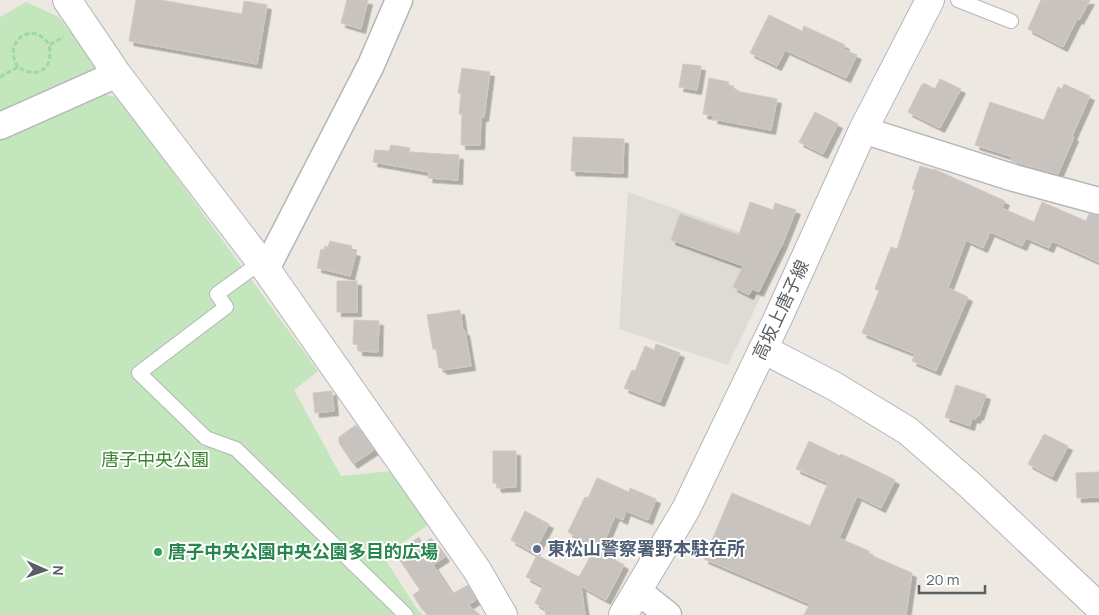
<svg xmlns="http://www.w3.org/2000/svg" width="1099" height="615" font-family="Manrope,'Noto Sans JP',sans-serif">
<style>
.industrial{fill:#dedad5}
.green{fill:#c3e6bc}
.building{fill:#c8c3be;stroke:#d2c9bf;filter:url(#shadow)}
.lines{fill:none;stroke-linecap:round;stroke-linejoin:round}
.service-casing{stroke:#b2b6b9;stroke-width:16}
.minor-casing{stroke:#b2b6b9;stroke-width:29}
.tertiary-casing{stroke:#b2b6b9;stroke-width:30}
.secondary-casing{stroke:#b0b6ba;stroke-width:30}
.path{stroke:#9ed9a4;stroke-width:3;stroke-dasharray:5 2.5;stroke-linecap:butt}
.service{stroke:#fff;stroke-width:14}
.minor{stroke:#fff;stroke-width:26}
.tertiary{stroke:#fff;stroke-width:28}
.secondary{stroke:#fff;stroke-width:28}
.service-dot{fill:#5c6f8a;stroke:#fff;stroke-width:2}
.leisure-dot{fill:#2e9e5b;stroke:#fff;stroke-width:2}
.labels{text-anchor:middle;stroke-width:4;stroke-linejoin:round;paint-order:stroke}
.street-label{font-size:18px;fill:#595f63;stroke:#fff}
.park-label{font-size:18px;fill:#3a8330;stroke:#fff}
.service-label{font-size:18px;font-weight:bold;fill:#4e5e75;stroke:#fff;text-anchor:start}
.leisure-label{font-size:18px;font-weight:bold;fill:#27864d;stroke:#fff;text-anchor:start}
</style>
<defs>
<filter id="shadow"><feDropShadow dx="4.5" dy="4.5" stdDeviation="0" flood-color="#0004"/></filter>
</defs>
<rect width="100%" height="100%" fill="#ede8e1"/>
<!-- industrial -->
<polygon class="industrial" points="628,192 784,248 728,365 619,329"/>
<!-- green -->
<g class="green">
<polygon points="26,2 59,17 97,68 95,77 0,118 0,17"/>
<polygon points="100,94 118,97 318,371 294,390 341,476 391,471 428,525 383,556 417,609 423,615 0,615 0,135"/>
</g>
<!-- building -->
<g class="building">
<polygon points="136,0 160,0 242,14 244,1 267,5 257,64 129,41"/>
<polygon points="347,0 368,0 361,29 341,23"/>
<polygon points="1041,0 1090,0 1079,20 1077,19 1063,47 1028,29"/>
<polygon points="769,15 802,31 804,26 845,45 843,49 857,55 846,78 785,50 777,66 750,53"/>
<polygon points="683,64 701,66 697,90 679,87"/>
<polygon points="462,68 490,72 484,117 481,117 480,145 461,145 462,114 459,114 461,94 458,93"/>
<polygon points="709,78 729,82 728,85 734,86 733,88 736,89 736,91 777,99 771,130 713,119 714,116 703,114"/>
<polygon points="940,79 961,89 940,128 908,112 922,84 923,85 924,83 935,89"/>
<polygon points="1064,84 1090,96 1072,136 1074,137 1058,174 1011,161 1013,157 975,145 990,102 1044,120 1058,87 1062,89"/>
<polygon points="815,112 838,124 823,154 799,142"/>
<polygon points="573,137 624,139 623,173 571,171"/>
<polygon points="391,145 410,148 409,152 459,155 458,180 428,178 429,172 373,162 375,150 389,151"/>
<polygon points="920,166 934,170 934,169 1005,201 1002,208 1034,222 1042,202 1086,221 1089,214 1099,216 1099,262 1052,241 1049,248 1026,238 1022,246 990,232 983,248 966,240 948,288 968,297 936,371 912,361 915,354 862,333 879,291 875,289 891,247 897,249 915,190 912,189"/>
<polygon points="750,202 773,210 775,203 796,210 782,245 759,292 752,289 749,295 733,287 743,266 671,240 680,214 739,235"/>
<polygon points="330,241 352,246 351,251 356,252 350,276 317,268 321,249 324,250 325,246 328,247"/>
<rect x="337" y="281" width="20" height="31"/>
<polygon points="460,310 463,331 465,331 471,366 442,370 442,367 439,368 436,349 433,349 427,315"/>
<polygon points="354,320 379,321 378,352 358,351 358,345 353,344"/>
<polygon points="656,344 680,353 660,402 624,388 632,370 635,371 645,346 654,350"/>
<polygon points="956,385 986,395 979,416 977,415 976,419 972,418 970,426 945,417"/>
<polygon points="332,391 334,411 315,413 313,393"/>
<polygon points="356,425 374,450 353,464 339,443 339,437"/>
<polygon points="1044,434 1068,446 1052,477 1028,464"/>
<polygon points="809,441 840,456 841,454 869,467 895,480 881,508 857,496 839,538 869,551 868,554 912,573 906,615 804,615 810,604 704,559 732,493 810,526 828,483 796,469"/>
<polygon points="493,451 516,451 516,487 497,488 496,483 493,483"/>
<polygon points="1099,472 1099,497 1077,498 1076,473"/>
<polygon points="597,478 629,492 630,488 656,499 648,520 626,511 623,520 615,516 601,550 568,532 585,497 588,498"/>
<polygon points="525,511 549,524 534,553 511,540"/>
<polygon points="419,537 423,544 431,538 445,557 433,565 452,594 468,585 476,600 468,605 480,615 429,615 422,609 413,595 420,590 395,553"/>
<polygon points="595,548 624,565 606,600 581,586 585,615 546,615 545,609 535,603 543,586 526,577 537,555 579,577"/>
</g>
<g class="lines">
<defs>
<g id="service">
<polyline points="958,0 1011,21"/>
<polyline points="261,262 217,294 226,307 139,373 206,438 236,449 406,615"/>
</g>
<g id="minor">
<polyline points="0,126 117,74"/>
<polyline points="863,130 1014,178 1099,201"/>
<polyline points="266,269 371,65 399,0"/>
<polyline points="638,591 668,615"/>
</g>
<g id="tertiary">
<polyline points="67,0 117,74 266,269 477,570 503,615"/>
<polyline points="763,349 834,386 908,431 971,486 1099,607"/>
</g>
<polyline id="secondary" points="623,615 686,509 778,318 863,130 930,0"/>
</defs>
<!-- service casing -->
<use href="#service" class="service-casing"/>
<!-- minor casing -->
<use href="#minor" class="minor-casing"/>
<!-- tertiary casing -->
<use href="#tertiary" class="tertiary-casing"/>
<!-- secondary casing -->
<use href="#secondary" class="secondary-casing"/>
<!-- path -->
<g class="path">
<path d="M18 67C1 41 34 19 49 45"/>
<path d="M0 77 18 67C39 80 54 68 49 45L64 37"/>
</g>
<!-- service -->
<use href="#service" class="service"/>
<!-- minor -->
<use href="#minor" class="minor"/>
<!-- tertiary -->
<use href="#tertiary" class="tertiary"/>
<!-- secondary -->
<use href="#secondary" class="secondary"/>
</g>
<!-- markers -->
<circle class="service-dot" cx="537" cy="549" r="5"/>
<circle class="leisure-dot" cx="158" cy="552" r="5"/>
<g class="labels">
<!-- street labels -->
<g class="street-label">
<text transform="translate(781 310) rotate(-65)" y="6">高坂上唐子線</text>
</g>
<!-- park labels -->
<g class="park-label">
<text x="155" y="466">唐子中央公園</text>
</g>
<!-- service labels -->
<g class="service-label">
<text x="547" y="555">東松山警察署野本駐在所</text>
</g>
<!-- leisure labels -->
<g class="leisure-label">
<text x="168" y="558">唐子中央公園中央公園多目的広場</text>
</g>
</g>
<!-- north arrow -->
<g transform="translate(45 570) rotate(92)" stroke="#ffffff" stroke-width="4" paint-order="stroke">
<path d="M0-4L9 19L0 12L-9 19Z" fill="#595f63"/>
<text y="-8" font-size="14" font-weight="bold" text-anchor="middle" fill="#595f63">N</text>
</g>
<!-- scale -->
<path d="M919 585v8h66v-8" fill="none" stroke="#595f63" stroke-width="2.5"/>
<text x="926" y="585" font-size="15" fill="#595f63" stroke="#ffffff" stroke-width="4" paint-order="stroke">20 m</text>
</svg>
